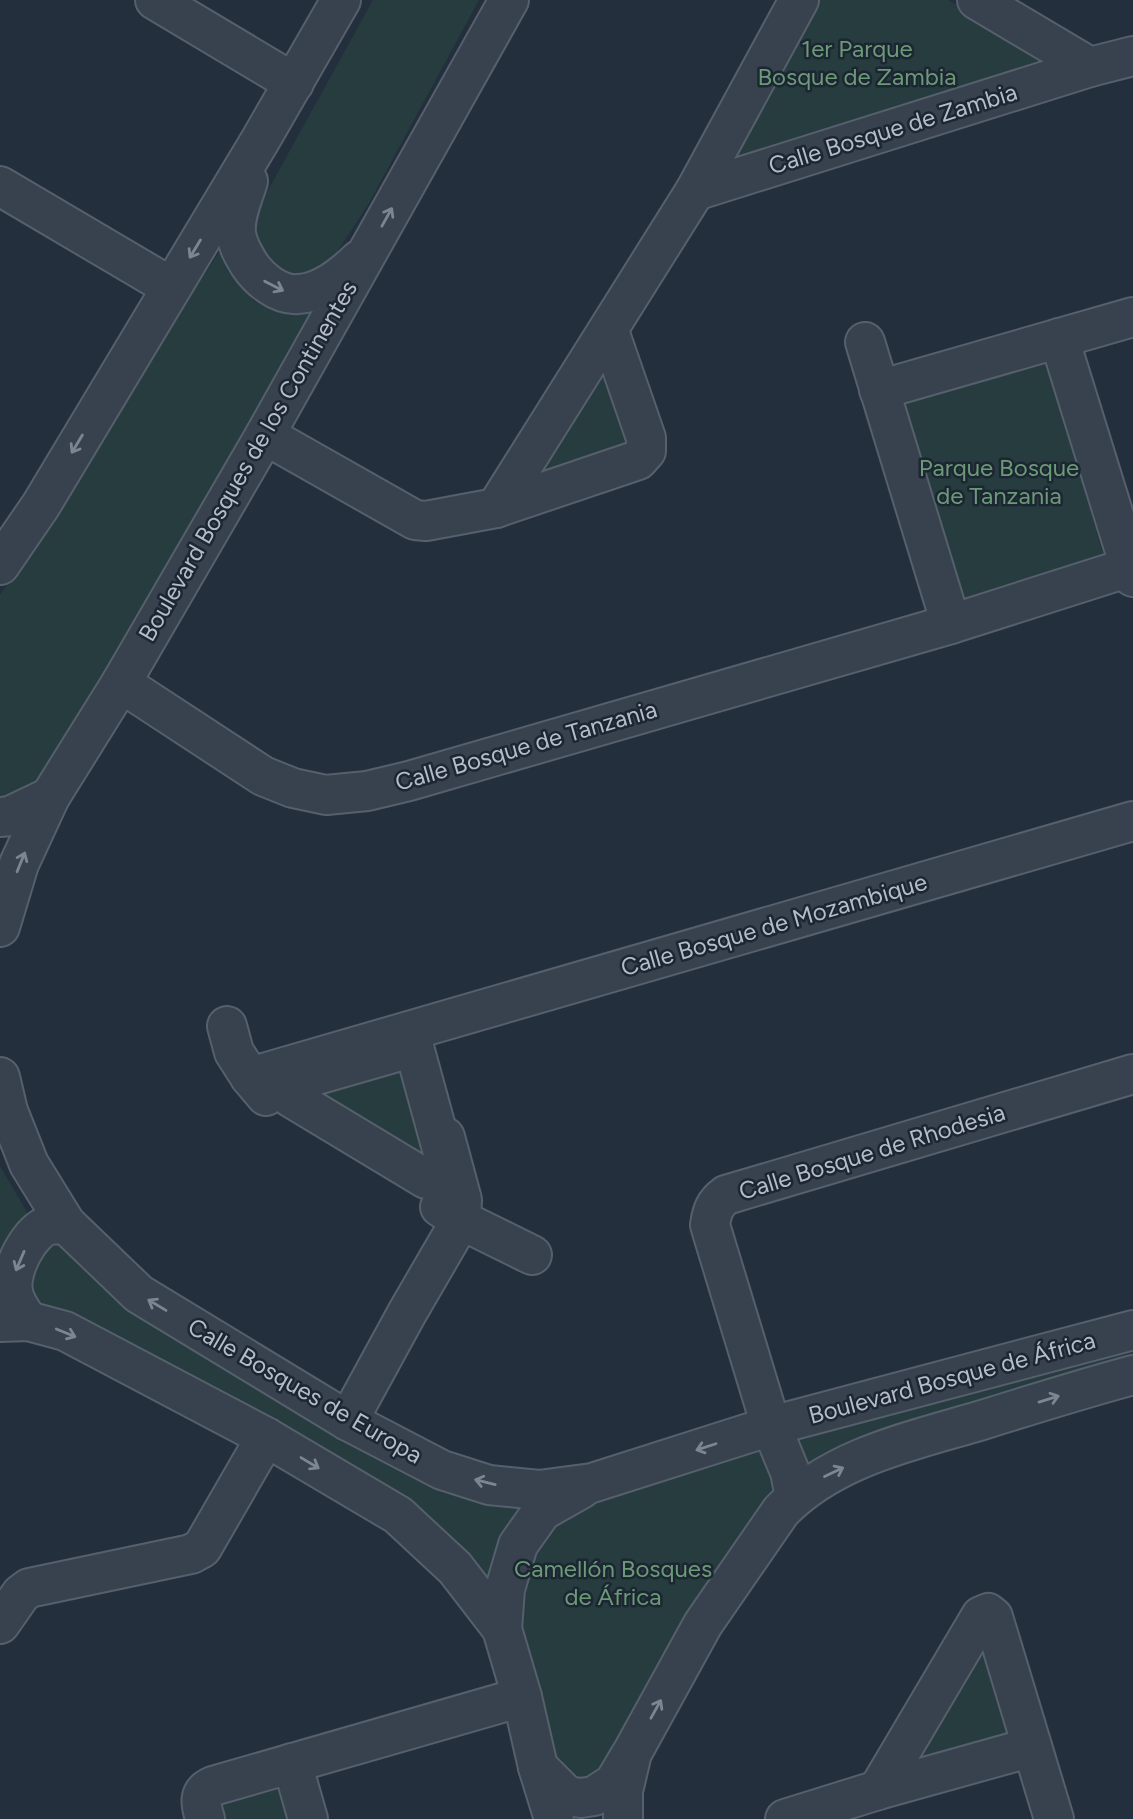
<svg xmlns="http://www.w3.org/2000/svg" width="1133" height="1819" font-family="Figtree,sans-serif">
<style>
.green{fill:#263c3f}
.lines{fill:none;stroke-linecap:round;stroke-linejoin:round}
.minor-casing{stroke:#565f6c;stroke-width:42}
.minor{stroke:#38414e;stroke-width:38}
.oneway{stroke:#7c8592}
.labels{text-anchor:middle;stroke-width:5;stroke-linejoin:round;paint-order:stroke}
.park-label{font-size:24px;fill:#6b9a76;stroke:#1d2633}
.street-label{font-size:24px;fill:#b4bcc9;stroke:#1d2633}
</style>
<rect width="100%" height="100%" fill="#242f3e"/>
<!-- green -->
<g class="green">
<polygon points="373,0 479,0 369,203 332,260 309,274 285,277 260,260 251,221"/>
<polygon points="819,0 948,0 1057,63 719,175"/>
<polygon points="222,248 234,273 255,302 289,314 322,312 38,795 0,809 0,595 36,541 164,335"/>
<polygon points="1034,355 1047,366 1104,557 1095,569 953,602 900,394"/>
<polygon points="606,368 634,449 538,480"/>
<polygon points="414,1047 426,1179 290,1097"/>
<polygon points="0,1166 34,1224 0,1268"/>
<polygon points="57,1235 130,1299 443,1493 529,1507 494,1591 462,1547 390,1492 27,1301 30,1260"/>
<polygon points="1133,1341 1133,1366 806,1472 785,1443 807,1431"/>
<polygon points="756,1447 778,1461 786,1485 609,1774 586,1785 557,1776 515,1606 534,1543 566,1503"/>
<polygon points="987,1627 1022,1744 904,1771"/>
<polygon points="292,1763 308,1819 209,1819 202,1794"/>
</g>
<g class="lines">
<defs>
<g id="minor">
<polyline points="155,0 294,83"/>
<polyline points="977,0 1090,67"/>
<path d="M248 181C243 198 234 216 236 234 238 246 243 254 249 264 259 279 279 296 298 294 321 293 344 275 359 260"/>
<polyline points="0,186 171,287"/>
<polyline points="695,191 1090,67 1133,56"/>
<polyline points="1059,338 1133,577"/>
<polyline points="865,342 951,624"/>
<polyline points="879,390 1133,317"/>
<polyline points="265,435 415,520 426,521 496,508 638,460 646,451 646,438 609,331"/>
<polyline points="496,508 695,191 799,0"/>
<polyline points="0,565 41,505 261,139 341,0"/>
<polyline points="121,683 263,776 293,788 326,795 367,791 409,781 951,624 1130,567"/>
<polyline points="0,817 10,816 50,797"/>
<polyline points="0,927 19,864 50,797 121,683 265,435 509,0"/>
<polyline points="227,1026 234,1052 250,1077 266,1096"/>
<polygon points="414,1047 446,1164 426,1179 290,1097 289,1083"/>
<polyline points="0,1077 8,1111 29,1164 66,1224 139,1294 348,1421 442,1470 489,1485 539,1490 592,1483 771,1426 1133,1330"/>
<polyline points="250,1077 1133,821"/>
<polyline points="440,1207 461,1220 532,1255"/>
<path d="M28 1321C22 1312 14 1302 13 1291 9 1271 29 1231 49 1225 54 1224 61 1225 66 1224"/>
<polyline points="0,1322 28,1321 65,1331 266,1437 398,1515 455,1568 502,1629 522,1697 538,1767 554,1819"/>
<polyline points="348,1421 407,1313 461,1220 462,1200 445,1137"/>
<path d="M795 1496 790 1472 771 1426 710 1225C712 1211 715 1203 726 1195L1133 1074"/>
<polyline points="0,1624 21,1594 29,1588 191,1554 202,1548 266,1437"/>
<polyline points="502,1629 505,1589 518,1545 542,1511 581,1489"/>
<polyline points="292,1763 308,1819"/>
<polyline points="538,1767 567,1796 581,1798 594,1796 614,1783 630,1756"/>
<polyline points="878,1790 981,1616 988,1613 993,1617 1054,1819"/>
<path d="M205 1819C201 1805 197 1793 213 1786L522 1697"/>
<path d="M623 1819V1791L632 1753 703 1624 781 1511C832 1458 910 1441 979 1421 1030 1405 1081 1389 1133 1375"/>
<polyline points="785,1819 878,1790 1032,1747"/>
</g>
</defs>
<!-- minor casing -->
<use href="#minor" class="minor-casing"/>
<!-- minor -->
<use href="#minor" class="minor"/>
</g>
<!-- one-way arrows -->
<defs><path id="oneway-shaft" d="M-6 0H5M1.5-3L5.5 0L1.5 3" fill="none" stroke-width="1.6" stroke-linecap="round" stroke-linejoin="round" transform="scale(1.75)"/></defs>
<g class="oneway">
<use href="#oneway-shaft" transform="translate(387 217) rotate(-61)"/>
<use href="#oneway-shaft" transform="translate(195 249) rotate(121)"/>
<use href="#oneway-shaft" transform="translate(274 286) rotate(27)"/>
<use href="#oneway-shaft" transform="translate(77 444) rotate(121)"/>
<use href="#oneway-shaft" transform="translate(21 862) rotate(-68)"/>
<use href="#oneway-shaft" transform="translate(20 1261) rotate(113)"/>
<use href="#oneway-shaft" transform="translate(157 1305) rotate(-149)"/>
<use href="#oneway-shaft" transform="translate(66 1333) rotate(22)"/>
<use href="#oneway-shaft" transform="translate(1049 1399) rotate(-17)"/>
<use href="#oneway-shaft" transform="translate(706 1447) rotate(162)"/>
<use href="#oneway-shaft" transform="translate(310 1463) rotate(31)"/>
<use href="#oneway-shaft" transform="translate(834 1472) rotate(-26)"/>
<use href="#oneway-shaft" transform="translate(485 1482) rotate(-166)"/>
<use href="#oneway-shaft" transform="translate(656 1709) rotate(-61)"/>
</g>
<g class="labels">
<!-- park labels -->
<g class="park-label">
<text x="857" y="57">1er Parque<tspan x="857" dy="28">Bosque de Zambia</tspan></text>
<text x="999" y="476">Parque Bosque<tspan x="999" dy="28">de Tanzania</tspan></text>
<text x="613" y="1577">Camellón Bosques<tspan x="613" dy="28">de África</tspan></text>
</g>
<!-- street labels -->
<g class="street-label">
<text transform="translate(893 129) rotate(-17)" y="8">Calle Bosque de Zambia</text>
<text transform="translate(248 461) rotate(-60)" y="8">Boulevard Bosques de los Continentes</text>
<text transform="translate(526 746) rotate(-16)" y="8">Calle Bosque de Tanzania</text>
<text transform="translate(774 925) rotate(-16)" y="8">Calle Bosque de Mozambique</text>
<text transform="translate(872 1152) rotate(-17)" y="8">Calle Bosque de Rhodesia</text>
<text transform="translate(952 1378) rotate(-15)" y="8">Boulevard Bosque de África</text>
<text transform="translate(305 1391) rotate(30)" y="8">Calle Bosques de Europa</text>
</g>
</g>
</svg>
